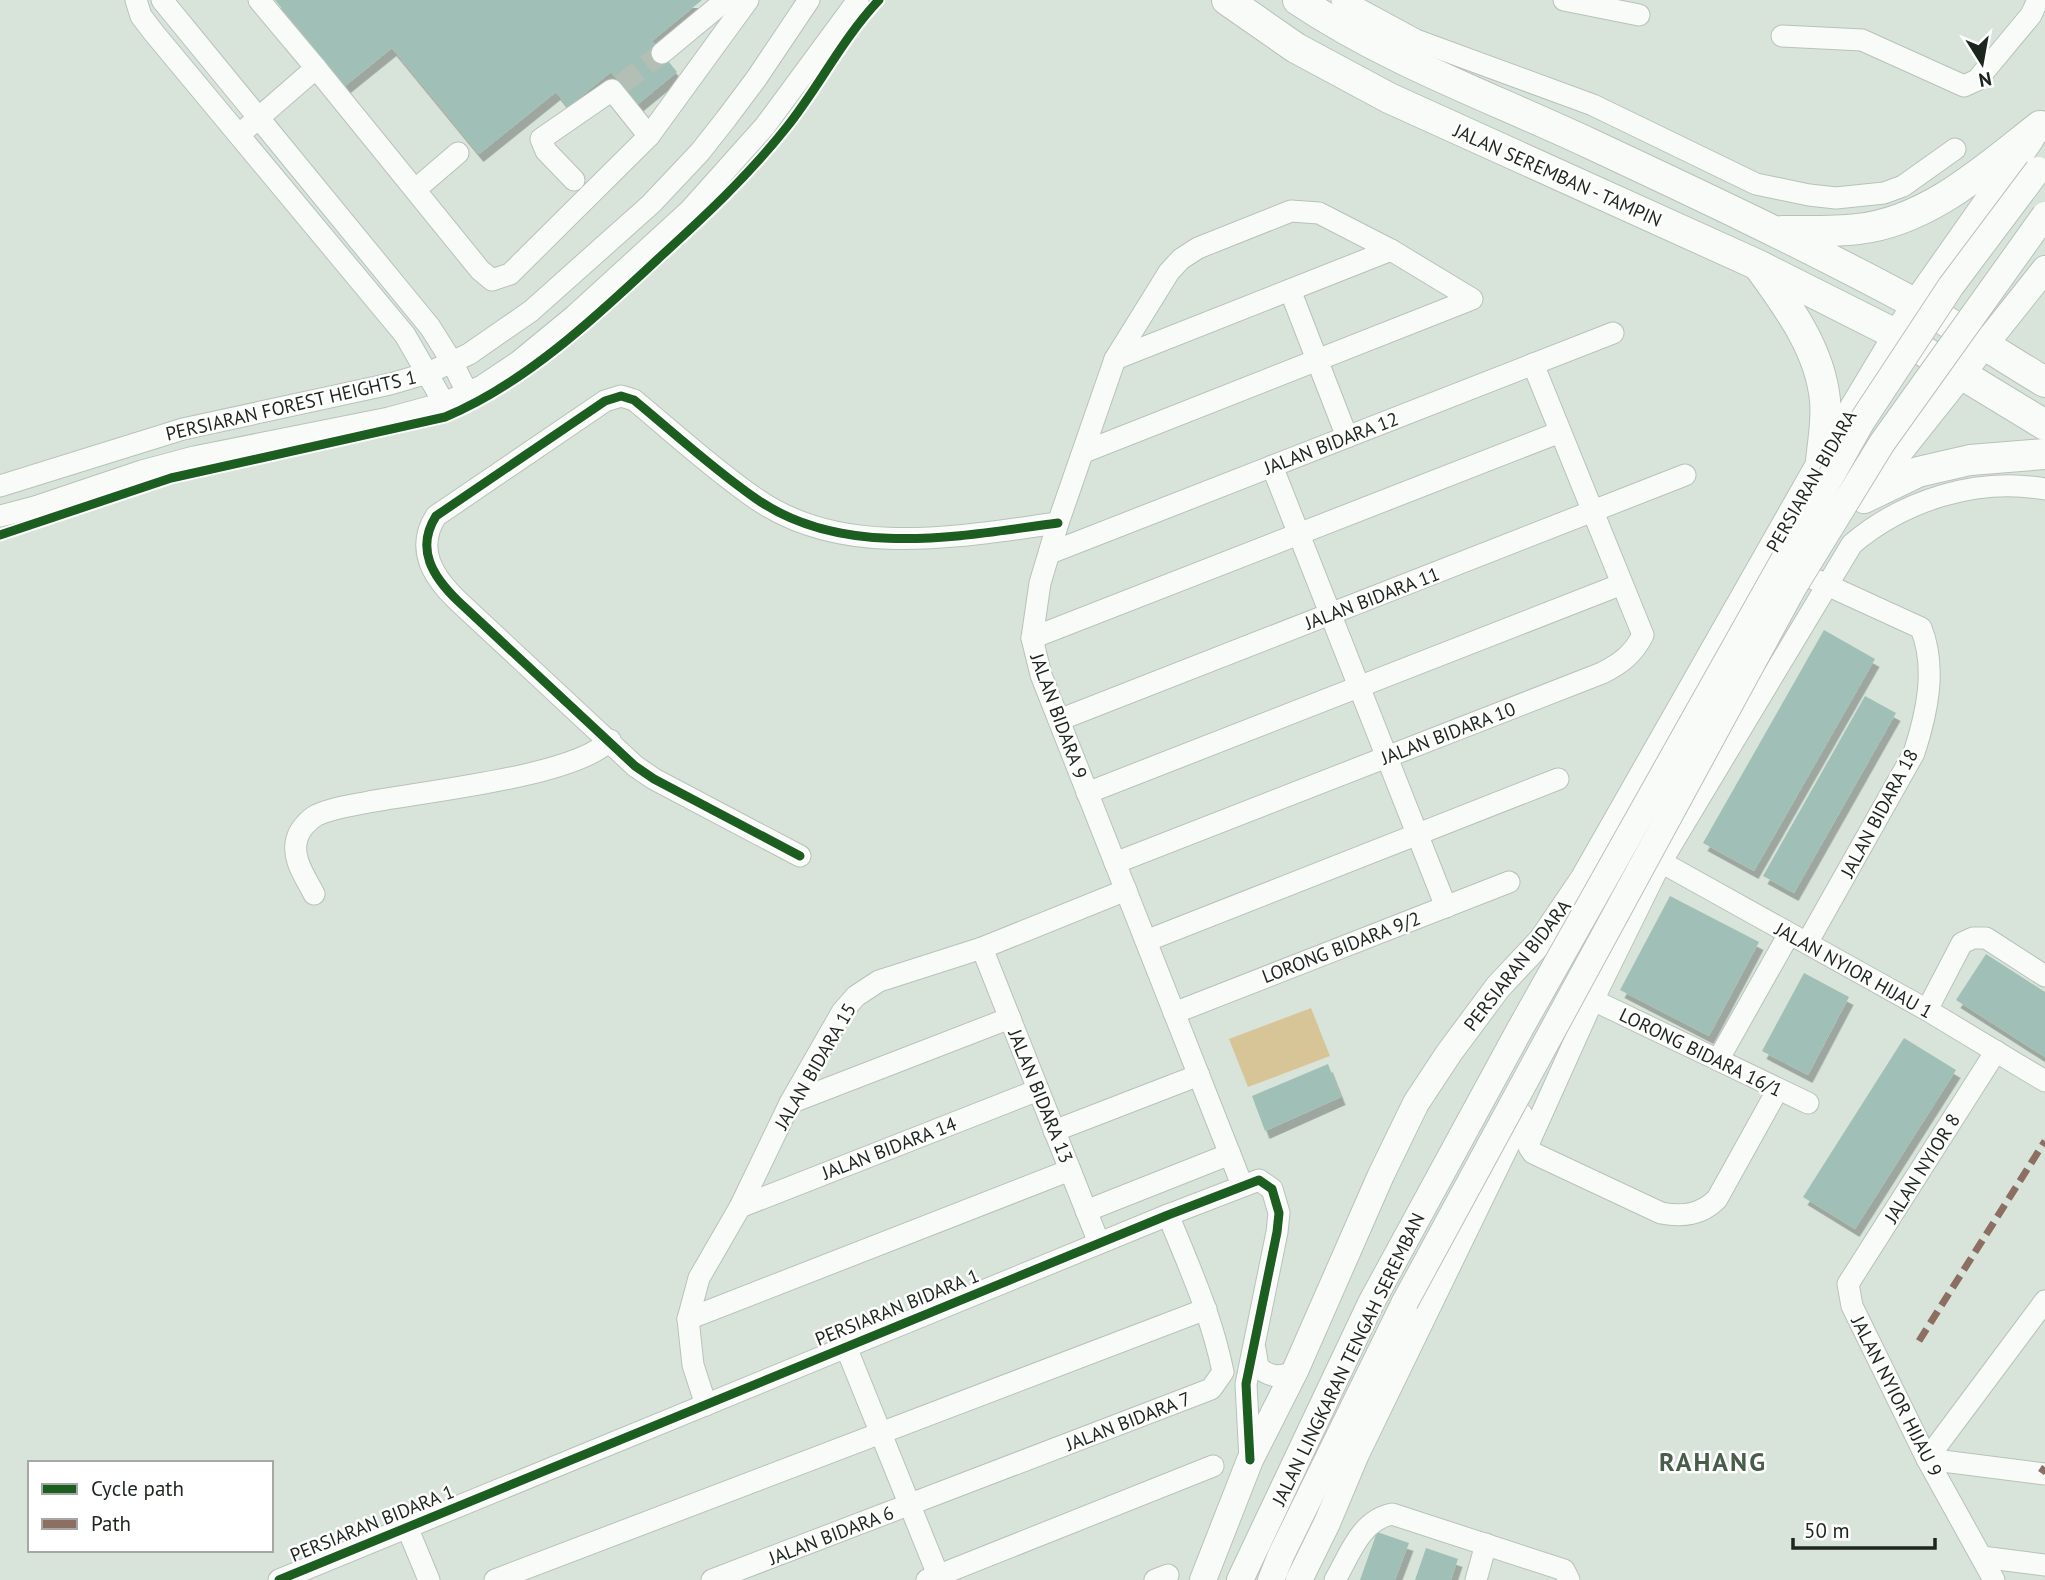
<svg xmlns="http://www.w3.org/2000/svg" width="2045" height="1580" font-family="'PT Sans',sans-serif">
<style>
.green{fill:#d7c597}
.building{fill:#a0c0b7;filter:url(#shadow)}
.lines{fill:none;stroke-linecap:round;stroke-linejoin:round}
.minor-tunnel{stroke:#b3beb4;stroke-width:21;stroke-dasharray:21 10;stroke-linecap:butt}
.minor-casing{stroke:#b8c2b9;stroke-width:23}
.major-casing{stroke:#b8c2b9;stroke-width:28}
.highway-casing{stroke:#b8c2b9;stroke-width:32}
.minor{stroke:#f9fbf9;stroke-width:21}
.major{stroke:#f9fbf9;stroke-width:26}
.highway{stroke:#f9fbf9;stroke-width:30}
.major-bridge-casing{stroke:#b8c2b9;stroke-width:28;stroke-linecap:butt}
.major-bridge{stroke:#f9fbf9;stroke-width:26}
.quiet{stroke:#8d6e63;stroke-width:7;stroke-dasharray:14 7;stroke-linecap:butt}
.cycleway-casing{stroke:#fff;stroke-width:13}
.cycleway{stroke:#1b5e20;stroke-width:9}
.labels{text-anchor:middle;stroke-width:5;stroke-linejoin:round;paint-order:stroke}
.street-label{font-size:19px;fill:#1d261e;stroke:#fff}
.district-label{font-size:26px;font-weight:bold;letter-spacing:2px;fill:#495d4b;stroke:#fff}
</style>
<defs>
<filter id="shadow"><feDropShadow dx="4.5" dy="8" stdDeviation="0" flood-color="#0004"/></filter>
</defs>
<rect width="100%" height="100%" fill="#d8e4d9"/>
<!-- green -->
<polygon class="green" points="1311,1008 1330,1056 1248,1087 1229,1039"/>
<!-- building -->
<g class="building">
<polygon points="275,0 702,0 652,41 677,72 638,104 611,72 568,107 556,92 479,154 392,48 345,86"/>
<polygon points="1824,630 1875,659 1754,871 1703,843"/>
<polygon points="1865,696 1896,713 1794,893 1763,876"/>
<polygon points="1670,896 1759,942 1709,1036 1620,990"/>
<polygon points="1986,954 2045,992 2045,1057 1956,1000"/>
<polygon points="1804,973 1849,997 1808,1075 1762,1051"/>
<polygon points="1904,1038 1956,1070 1855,1229 1803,1197"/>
<polygon points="1328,1064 1341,1097 1265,1131 1252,1096"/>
<polygon points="1377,1532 1409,1543 1395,1580 1360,1580"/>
<polygon points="1426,1548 1458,1559 1451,1580 1415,1580"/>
</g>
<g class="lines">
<!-- minor-tunnel -->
<polyline class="minor-tunnel" points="622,84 662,53"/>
<defs>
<g id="minor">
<polyline points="136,0 141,16 154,33 405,335 444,403"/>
<polyline points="162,0 430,327 452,362 468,394"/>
<polyline points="259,0 316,68"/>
<polyline points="1342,0 1416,40 1593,105 1756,184 1809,195 1836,198 1884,193 1903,186 1955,149"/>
<polyline points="1564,0 1639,15"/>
<polyline points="1782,36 1862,40 1964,86 1977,80 2031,15 2038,0"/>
<polyline points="662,53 726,0"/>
<polyline points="240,134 316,68 480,270 492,280 510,274 649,136 748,0"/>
<polyline points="574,180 546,151 541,139 612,90 649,136"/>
<polyline points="416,189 458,153"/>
<polyline points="1290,290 1347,437"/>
<polyline points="1115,359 1391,250"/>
<polyline points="1084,452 1472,299 1391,250 1319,213 1291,211 1198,248 1181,259 1169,272 1115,359 1058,523 1040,583 1032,638 1041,675 1242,1185"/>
<polyline points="1272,466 1446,907"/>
<polyline points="0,486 183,429 390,384 428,373 469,354 531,311 651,204 700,152 726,119 756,79 809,0"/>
<polyline points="0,516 35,507 142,471 194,457 389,418 444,403 482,386 518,362 574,316 690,210 765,126 858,0"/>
<polyline points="1050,553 1613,333"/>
<polyline points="1032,638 1560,432"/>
<polyline points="1059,720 1685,475"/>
<polyline points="1087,793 1622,584"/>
<path d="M800 856 654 779 635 766 458 601C433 577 415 549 436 516L605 401 621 396 634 400C674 433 713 469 755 498 843 560 960 536 1058 523"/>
<polyline points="1661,862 1927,1010 2045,1081"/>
<path d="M1115 863 1602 673C1622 663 1633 654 1643 635L1533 364"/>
<path d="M314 894C306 878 291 858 297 839 299 830 309 819 317 815 332 808 348 806 364 803 418 792 576 777 610 740"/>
<polyline points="1146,941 1558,779"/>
<path d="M1807 943 1914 753C1927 713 1937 668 1921 628L1814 579"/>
<polyline points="982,948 1099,1243"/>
<polyline points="1593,1000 1808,1103"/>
<polyline points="1927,1010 1962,943 1973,938 1986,938 2045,976"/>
<polyline points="1174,1013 1509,882"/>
<polyline points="1718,1060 1789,934"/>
<path d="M1778 1089 1717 1199C1701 1215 1683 1217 1661 1213L1533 1153 1529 1147 1530 1140 1593 1000 1661 862 1852 544C1904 500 1977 477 2045 489"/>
<polyline points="790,1103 1010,1018"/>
<polyline points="1054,1131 1199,1075"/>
<polyline points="740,1207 1038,1090"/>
<polyline points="1086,1211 1230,1154"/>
<polyline points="688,1319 1070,1170"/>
<polyline points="846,1347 940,1580"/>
<path d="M1255 1349 1258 1367C1271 1378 1280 1378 1295 1371"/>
<polyline points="706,1405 693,1365 688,1319 699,1278 740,1207 790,1103 842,1012 856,996 879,981 982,948 1126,890"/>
<polyline points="1927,1459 2045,1301"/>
<polyline points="1927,1459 2045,1474"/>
<polyline points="407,1527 429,1580"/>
<polyline points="1982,1557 2045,1565"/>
<polyline points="279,1580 1168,1215 1259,1180 1272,1189 1279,1213 1277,1232 1246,1384 1250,1460"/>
<polyline points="495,1580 1206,1309"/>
<path d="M712 1580 1211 1389 1223 1372C1212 1317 1189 1266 1168 1215"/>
<polyline points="927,1580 1213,1466"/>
<polyline points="1155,1580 1168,1575"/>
<path d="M1335 1580C1350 1554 1361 1520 1392 1514L1564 1570 1569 1580"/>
<polyline points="1476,1580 1486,1544"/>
<polyline points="1994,1580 1927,1459 1852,1306 1848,1284 1996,1051"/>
</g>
<g id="major">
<polyline points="1863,498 2045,269"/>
<polyline points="1203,1580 1250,1460 1295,1371 1381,1175 1416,1103 1449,1053 1498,987 1542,940 1584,878 1821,461 1915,304 2031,139"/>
<polyline points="1240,1580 1371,1303 1520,1029"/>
<polyline points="1271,1580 1281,1555 1405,1302"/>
<polyline points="1299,1580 1327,1523 1356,1454 1520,1116"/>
</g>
<g id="highway">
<polyline points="1227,0 1296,48 1389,98 1758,265 1897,335 2045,425"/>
<path d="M1298 0C1389 61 1493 98 1591 144 1700 195 1808 246 1914 303 1959 327 2001 356 2045 382"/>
<path d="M1782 231C1807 231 1833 232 1858 229 1929 221 1986 168 2040 126"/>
<path d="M1760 268C1789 308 1820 350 1825 400 1827 420 1823 441 1821 461"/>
<polyline points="1864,498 1918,472 1970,460 2045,454"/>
</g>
</defs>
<!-- minor casing -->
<use href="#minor" class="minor-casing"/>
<!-- major casing -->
<use href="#major" class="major-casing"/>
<!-- highway casing -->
<use href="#highway" class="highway-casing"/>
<!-- minor -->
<use href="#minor" class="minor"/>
<!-- major -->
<use href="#major" class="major"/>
<!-- highway -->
<use href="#highway" class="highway"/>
<defs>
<g id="major-bridge">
<polyline points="1520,1029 1862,421 1951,286 2038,170"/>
<polyline points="1405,1302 1793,588 1882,443 2045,215"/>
</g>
</defs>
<!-- major-bridge casing -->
<use href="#major-bridge" class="major-bridge-casing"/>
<!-- major-bridge -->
<use href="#major-bridge" class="major-bridge"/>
<!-- quiet -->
<g class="quiet">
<polyline points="1919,1341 2045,1141"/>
<polyline points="2041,1473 2045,1467"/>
</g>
<defs>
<g id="cycleway">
<path d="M0 535 171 478 445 417C525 384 597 316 660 257 705 216 748 176 786 128 819 87 842 39 879 0"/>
<path d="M800 856 654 779 635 766 458 601C433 577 415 549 436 516L605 401 621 396 634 400C674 433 713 469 755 498 843 560 960 536 1058 523"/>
<polyline points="279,1580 1168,1215 1259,1180 1272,1189 1279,1213 1277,1232 1246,1384 1250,1460"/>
</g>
</defs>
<!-- cycleway casing -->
<use href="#cycleway" class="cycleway-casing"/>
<!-- cycleway -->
<use href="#cycleway" class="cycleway"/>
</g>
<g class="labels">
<!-- street labels -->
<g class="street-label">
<text transform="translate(1558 175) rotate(24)" y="7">JALAN SEREMBAN - TAMPIN</text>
<text transform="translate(291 405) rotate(-13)" y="7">PERSIARAN FOREST HEIGHTS 1</text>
<text transform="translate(1331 443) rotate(-21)" y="7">JALAN BIDARA 12</text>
<text transform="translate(1811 481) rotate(-60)" y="7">PERSIARAN BIDARA</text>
<text transform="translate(1372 598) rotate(-21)" y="7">JALAN BIDARA 11</text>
<text transform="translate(1059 716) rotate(70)" y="7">JALAN BIDARA 9</text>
<text transform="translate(1448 733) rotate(-21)" y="7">JALAN BIDARA 10</text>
<text transform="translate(1879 813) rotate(-62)" y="7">JALAN BIDARA 18</text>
<text transform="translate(1341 947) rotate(-21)" y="7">LORONG BIDARA 9/2</text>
<text transform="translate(1517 965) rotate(-52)" y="7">PERSIARAN BIDARA</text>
<text transform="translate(1854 970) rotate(29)" y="7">JALAN NYIOR HIJAU 1</text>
<text transform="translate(1701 1052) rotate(26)" y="7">LORONG BIDARA 16/1</text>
<text transform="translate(815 1066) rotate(-60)" y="7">JALAN BIDARA 15</text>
<text transform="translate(1041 1096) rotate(68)" y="7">JALAN BIDARA 13</text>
<text transform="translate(889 1148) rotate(-21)" y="7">JALAN BIDARA 14</text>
<text transform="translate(1922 1168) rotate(-58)" y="7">JALAN NYIOR 8</text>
<text transform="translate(897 1307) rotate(-22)" y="7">PERSIARAN BIDARA 1</text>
<text transform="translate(1348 1359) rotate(-64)" y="7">JALAN LINGKARAN TENGAH SEREMBAN</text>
<text transform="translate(1897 1396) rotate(63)" y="7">JALAN NYIOR HIJAU 9</text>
<text transform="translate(1128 1421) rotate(-21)" y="7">JALAN BIDARA 7</text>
<text transform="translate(372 1523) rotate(-22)" y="7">PERSIARAN BIDARA 1</text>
<text transform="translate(831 1535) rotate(-21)" y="7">JALAN BIDARA 6</text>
</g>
<!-- district labels -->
<g class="district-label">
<text x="1713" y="1471">RAHANG</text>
</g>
</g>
<!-- legend -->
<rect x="28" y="1461" width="245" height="91" fill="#ffffff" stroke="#a5a8a5" stroke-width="2"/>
<rect x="42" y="1484" width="35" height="10" fill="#1b5e20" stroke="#a5a8a5" stroke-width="2"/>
<text x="91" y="1496" font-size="21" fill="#1d261e">Cycle path</text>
<rect x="42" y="1519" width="35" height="10" fill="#8d6e63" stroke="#a5a8a5" stroke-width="2"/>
<text x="91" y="1531" font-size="21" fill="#1d261e">Path</text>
<!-- north arrow -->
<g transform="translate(1982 63) rotate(169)" stroke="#ffffff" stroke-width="5" paint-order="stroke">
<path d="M0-5L12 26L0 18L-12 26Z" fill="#1d261e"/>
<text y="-10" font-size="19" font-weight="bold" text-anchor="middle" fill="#1d261e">N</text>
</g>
<!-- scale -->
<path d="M1793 1538v10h142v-10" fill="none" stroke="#1d261e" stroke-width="3.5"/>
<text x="1804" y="1538" font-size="21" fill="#1d261e" stroke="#ffffff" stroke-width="5" paint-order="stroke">50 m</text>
</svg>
